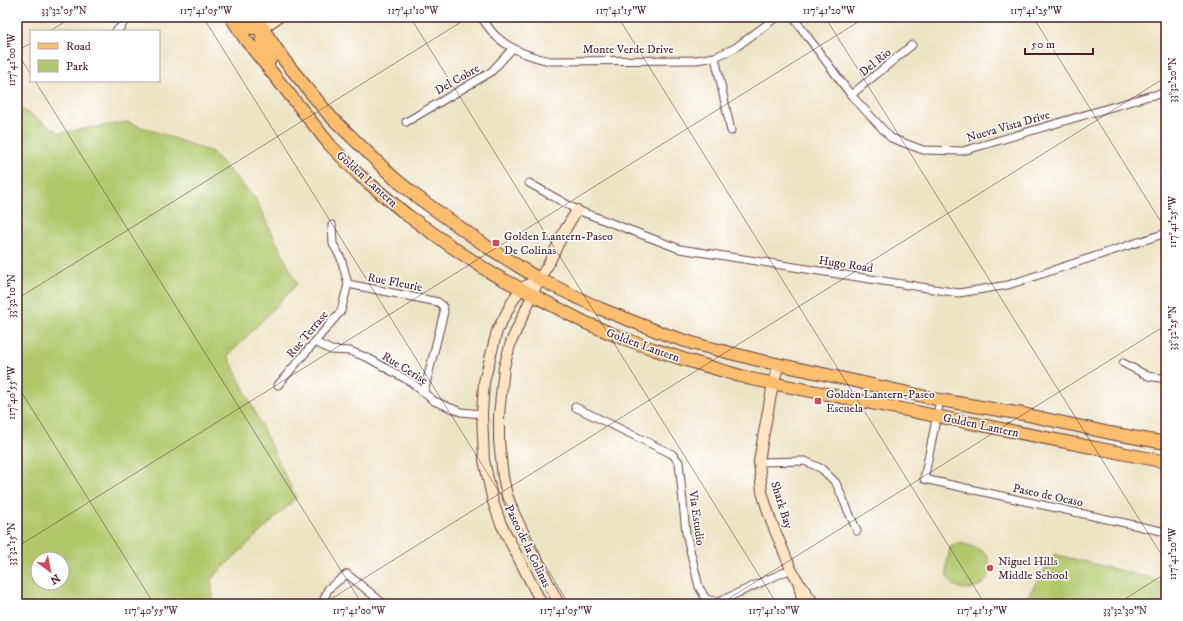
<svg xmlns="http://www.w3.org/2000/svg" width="1183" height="621" font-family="'IM FELL DW Pica',serif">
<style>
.green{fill:#b1c76b;stroke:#7e734b;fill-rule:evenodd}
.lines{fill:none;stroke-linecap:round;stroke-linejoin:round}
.stream{stroke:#4cb5ca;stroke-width:2.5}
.street-casing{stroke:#623d42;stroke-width:9}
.secondary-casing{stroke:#623d42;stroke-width:12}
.primary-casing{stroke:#623d42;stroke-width:14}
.street{stroke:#fff;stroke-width:7}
.secondary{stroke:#fde5c5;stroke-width:10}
.primary{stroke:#fabe6e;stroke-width:12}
.ticks{fill:none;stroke:#4a1f2b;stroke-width:1;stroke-opacity:0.45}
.poi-dot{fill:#d1495b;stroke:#fff;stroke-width:1.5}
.labels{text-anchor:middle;stroke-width:3;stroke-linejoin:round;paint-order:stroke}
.street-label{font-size:12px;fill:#4a1f2b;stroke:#fff}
.poi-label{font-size:12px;fill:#4a1f2b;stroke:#fff;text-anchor:start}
.neatline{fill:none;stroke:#4a1f2b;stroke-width:1.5}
.ticks-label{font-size:10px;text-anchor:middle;fill:#4a1f2b}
</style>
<rect width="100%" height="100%" fill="#fff"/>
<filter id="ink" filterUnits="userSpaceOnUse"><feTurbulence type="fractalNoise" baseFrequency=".025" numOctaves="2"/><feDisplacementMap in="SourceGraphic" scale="8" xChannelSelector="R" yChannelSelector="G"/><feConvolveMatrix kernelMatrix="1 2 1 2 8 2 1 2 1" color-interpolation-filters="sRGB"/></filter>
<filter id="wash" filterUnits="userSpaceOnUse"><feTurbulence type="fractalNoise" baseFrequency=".012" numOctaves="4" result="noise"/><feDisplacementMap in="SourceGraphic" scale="16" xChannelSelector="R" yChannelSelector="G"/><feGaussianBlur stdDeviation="0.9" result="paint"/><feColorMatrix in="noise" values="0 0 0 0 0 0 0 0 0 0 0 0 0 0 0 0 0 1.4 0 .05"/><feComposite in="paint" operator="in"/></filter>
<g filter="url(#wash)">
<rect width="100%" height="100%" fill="#ede4c5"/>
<!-- green -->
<g class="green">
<path d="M17 106 60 133 128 122 212 152 255 198 297 284 228 356 296 498 211 579 214 604H17ZM38 559H62V583H38Z"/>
<path d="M959 542C966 545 976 547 982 551 986 553 988 557 989 561 997 589 955 600 947 575 945 569 949 553 950 547Z"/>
<polygon points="1054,554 1150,578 1160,583 1166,589 1166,604 1023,604"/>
</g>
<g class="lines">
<!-- stream -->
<polyline class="stream" points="17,318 18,307"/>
</g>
</g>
<g filter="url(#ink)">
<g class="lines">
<defs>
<g id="street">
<path d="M482 17 483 20C488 26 492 33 498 38 513 51 531 57 550 61L696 60 715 57 735 48 777 17"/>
<polyline points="793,17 851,95 891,138 923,150 963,151 1149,96 1166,93"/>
<path d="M116 31C121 27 124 24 125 17"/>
<polyline points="715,57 731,131"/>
<polyline points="851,95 912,45"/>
<polyline points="406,122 491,72 513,48"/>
<polyline points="529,183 577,210 680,249 959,293 1008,285 1166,233"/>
<polyline points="348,284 438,302 443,306 444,312 424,392"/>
<polyline points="315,342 331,350 350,351 368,358 411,382 434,401 461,412 482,414"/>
<polyline points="1123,363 1148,376 1166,379"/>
<polyline points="278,385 341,311 348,284 341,258 333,244 332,225"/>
<polyline points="940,400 924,479 1166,532"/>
<polyline points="575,407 672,454 679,462 686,533 699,587 706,599 718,602 791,569"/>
<polyline points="759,462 805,461 822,469 836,483 857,531"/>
<polyline points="322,604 328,589 347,574 384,604"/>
</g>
<g id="secondary">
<polyline points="263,28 279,17"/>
<polyline points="539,279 520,289 511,304 497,331 484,382 482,414 484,460 493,502 501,524 542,604"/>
<polyline points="779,364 773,384 762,443 759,462 762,492 771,521 791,569 799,583 811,599 813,604"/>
<polyline points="799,585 803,604"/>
<polyline points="559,604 526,538 514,513 507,495 503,477 499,441 499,415 504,367 511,342 532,296 539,279 548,265 565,230 577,210"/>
</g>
<g id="primary">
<polyline points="231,17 245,39 330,145 359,175 407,215 455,249 491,273 584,322 617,336 653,349 686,360 751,379 1166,462"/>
<path d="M240 17 250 28H263C260 42 261 47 270 60"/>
<polyline points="255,17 284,60 330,116 394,178 420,199 489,248 539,279 601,309 667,335 695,344 758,360 814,372 940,400 1023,414 1110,433 1166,443"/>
</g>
</defs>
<!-- street casing -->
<use href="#street" class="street-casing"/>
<!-- secondary casing -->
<use href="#secondary" class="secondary-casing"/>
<!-- primary casing -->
<use href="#primary" class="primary-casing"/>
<!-- street -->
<use href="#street" class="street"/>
<!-- secondary -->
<use href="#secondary" class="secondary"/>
<!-- primary -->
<use href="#primary" class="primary"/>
</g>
</g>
<!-- ticks -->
<path class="ticks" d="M203 17 569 604M410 17 777 604M618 17 985 604M825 17 1166 562M1033 17 1166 230M50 31 72 17M17 51 31 43M17 52 31 75M35 81 362 604M17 299 469 17M17 385 154 604M17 547 866 17M323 604 1166 77M720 604 1166 325M1117 604 1166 573"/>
<!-- markers -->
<g class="poi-dot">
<rect x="492" y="239" width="8" height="8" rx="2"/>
<rect x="814" y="397" width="8" height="8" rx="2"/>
<circle cx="990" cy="568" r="4"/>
</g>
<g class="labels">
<!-- street labels -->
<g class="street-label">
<text x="628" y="53">Monte Verde Drive</text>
<text transform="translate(875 62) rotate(-39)" y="4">Del Rio</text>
<text transform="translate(457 79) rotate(-30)" y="4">Del Cobre</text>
<text transform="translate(1008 126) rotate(-16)" y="4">Nueva Vista Drive</text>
<text transform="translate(367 179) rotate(42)" y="4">Golden Lantern</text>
<text transform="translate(846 264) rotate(9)" y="4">Hugo Road</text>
<text transform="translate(395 282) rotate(11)" y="4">Rue Fleurie</text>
<text transform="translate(307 334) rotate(-50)" y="4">Rue Terrase</text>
<text transform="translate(643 345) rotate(20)" y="4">Golden Lantern</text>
<text transform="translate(405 368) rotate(31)" y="4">Rue Cerise</text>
<text transform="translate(981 425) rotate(12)" y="4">Golden Lantern</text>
<text transform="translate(1048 495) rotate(12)" y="4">Paseo de Ocaso</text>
<text transform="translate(782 505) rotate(73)" y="4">Shark Bay</text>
<text transform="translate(697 518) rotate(82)" y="4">Via Estudio</text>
<text transform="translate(528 546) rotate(64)" y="4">Paseo de la Colinas</text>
</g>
<!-- poi labels -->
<g class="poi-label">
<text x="504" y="240">Golden Lantern-Paseo<tspan x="504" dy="14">De Colinas</tspan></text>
<text x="826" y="398">Golden Lantern-Paseo<tspan x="826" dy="14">Escuela</tspan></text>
<text x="998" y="565">Niguel Hills<tspan x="998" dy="14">Middle School</tspan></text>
</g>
</g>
<!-- margin -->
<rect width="1183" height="621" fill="none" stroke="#fff" stroke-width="44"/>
<!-- legend -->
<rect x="30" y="30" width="130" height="52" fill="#ffffff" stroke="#b7a5aa"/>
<rect x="38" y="43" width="20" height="6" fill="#fabe6e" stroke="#b7a5aa"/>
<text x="66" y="50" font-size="12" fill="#4a1f2b">Road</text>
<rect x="38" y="60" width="20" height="12" fill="#b1c76b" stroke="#b7a5aa"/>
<text x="66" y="70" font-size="12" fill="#4a1f2b">Park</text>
<!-- north arrow -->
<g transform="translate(50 571) rotate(148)"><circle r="19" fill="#ffffff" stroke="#b7a5aa"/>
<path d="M0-3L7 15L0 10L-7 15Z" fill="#d1495b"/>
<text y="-6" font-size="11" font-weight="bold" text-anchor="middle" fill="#4a1f2b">N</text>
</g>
<!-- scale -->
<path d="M1025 48v6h68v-6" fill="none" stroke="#4a1f2b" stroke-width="2"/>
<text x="1031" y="48" font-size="12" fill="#4a1f2b" stroke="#ffffff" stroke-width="3" paint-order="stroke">50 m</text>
<rect x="22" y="22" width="1139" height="577" class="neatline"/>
<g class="ticks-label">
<text x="64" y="14">33°32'05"N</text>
<text x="206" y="14">117°41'05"W</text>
<text x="413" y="14">117°41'10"W</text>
<text x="621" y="14">117°41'15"W</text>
<text x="829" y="14">117°41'20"W</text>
<text x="1036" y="14">117°41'25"W</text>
<text transform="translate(11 60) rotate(-90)" y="4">117°41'00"W</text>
<text transform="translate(1172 80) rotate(-90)" y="4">33°32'20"N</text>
<text transform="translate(1172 222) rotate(-90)" y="4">117°41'25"W</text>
<text transform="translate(11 296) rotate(-90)" y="4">33°32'10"N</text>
<text transform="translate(1172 328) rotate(-90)" y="4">33°32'25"N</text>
<text transform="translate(11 393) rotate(-90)" y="4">117°40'55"W</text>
<text transform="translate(11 544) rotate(-90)" y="4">33°32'15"N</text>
<text transform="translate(1172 554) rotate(-90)" y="4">117°41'20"W</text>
<text x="151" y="614">117°40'55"W</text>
<text x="359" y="614">117°41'00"W</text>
<text x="566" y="614">117°41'05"W</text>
<text x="774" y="614">117°41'10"W</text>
<text x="982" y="614">117°41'15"W</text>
<text x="1125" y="614">33°32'30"N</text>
</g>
</svg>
